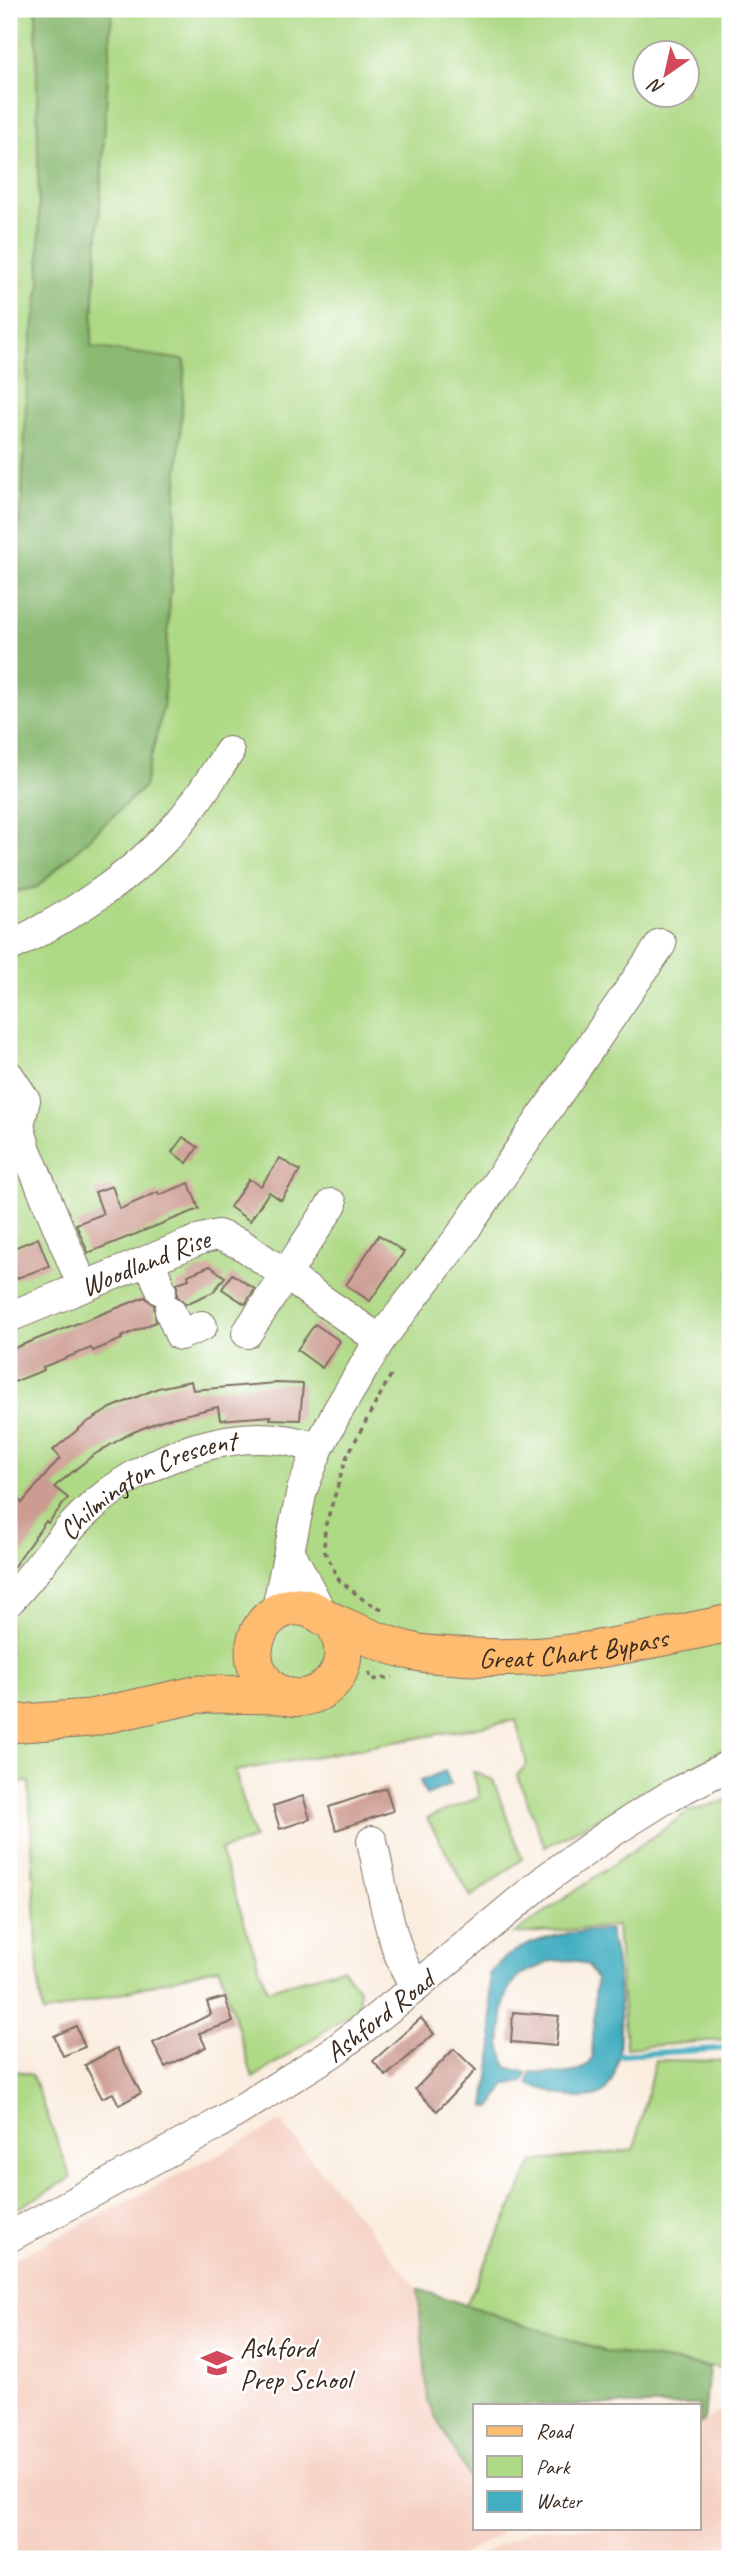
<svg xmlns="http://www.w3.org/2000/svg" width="739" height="2568" font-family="Caveat,sans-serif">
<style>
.built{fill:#f6d2c5}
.green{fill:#aed985;stroke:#748252;stroke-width:2;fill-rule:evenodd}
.forest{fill:#8ab972;stroke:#627248;stroke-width:2}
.water{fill:#43aec1;stroke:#3f6c70;stroke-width:2}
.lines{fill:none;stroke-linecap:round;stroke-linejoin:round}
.stream{stroke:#43aec1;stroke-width:6}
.building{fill:#cc9b91}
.minor-casing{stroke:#7e6e62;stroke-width:32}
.major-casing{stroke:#7e6e62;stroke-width:39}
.path{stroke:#7e6e62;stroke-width:3.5;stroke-dasharray:5 5;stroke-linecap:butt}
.minor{stroke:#fff;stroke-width:30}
.major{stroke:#fdbc70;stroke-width:37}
.labels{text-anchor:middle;stroke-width:5;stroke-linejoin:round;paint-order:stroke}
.street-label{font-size:28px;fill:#3b2a1e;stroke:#fff}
.poi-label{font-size:28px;fill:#3b2a1e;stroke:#fff;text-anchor:start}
</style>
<rect width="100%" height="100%" fill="#fff"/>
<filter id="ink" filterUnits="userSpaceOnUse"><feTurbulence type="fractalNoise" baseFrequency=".0143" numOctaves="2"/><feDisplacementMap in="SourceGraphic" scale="14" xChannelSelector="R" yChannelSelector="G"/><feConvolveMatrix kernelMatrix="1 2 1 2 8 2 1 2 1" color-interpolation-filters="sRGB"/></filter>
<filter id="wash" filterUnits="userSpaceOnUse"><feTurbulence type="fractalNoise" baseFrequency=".00686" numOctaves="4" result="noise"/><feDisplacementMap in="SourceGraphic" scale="28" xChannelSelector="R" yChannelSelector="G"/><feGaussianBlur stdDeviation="1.57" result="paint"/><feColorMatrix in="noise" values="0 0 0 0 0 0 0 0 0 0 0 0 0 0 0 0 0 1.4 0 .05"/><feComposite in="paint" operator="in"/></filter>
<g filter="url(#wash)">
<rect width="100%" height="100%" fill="#faeddf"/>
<!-- built -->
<g class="built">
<polygon points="281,2122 418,2289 428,2403 475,2489 475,2528 496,2528 500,2534 456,2559 9,2559 9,2262"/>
<polygon points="730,2405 730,2559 473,2559 533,2528 699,2528 699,2425"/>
</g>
<!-- green -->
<g class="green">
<polygon points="9,9 36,9 40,284 28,362 22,501 9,579"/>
<path d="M112 9H730V1746L545 1847 517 1775 527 1764 516 1720 235 1771 254 1839 220 1850 267 1990 342 1968 359 1989 358 2009 253 2078 219 1967 43 2014 39 1989 29 1782 9 1783V893L37 887 144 787 163 707 185 361 91 348ZM644 52H686V94H644Z"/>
<polygon points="473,1772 493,1780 522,1859 471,1897 427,1818 480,1797"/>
<polygon points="730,1799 730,2039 626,2048 617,1926 514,1934 688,1812"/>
<polygon points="655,2060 730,2061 730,2369 607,2352 466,2305 533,2162 634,2150"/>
<polygon points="16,2071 32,2075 71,2178 9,2213 9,2073"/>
</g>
<!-- forest -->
<g class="forest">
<polygon points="36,9 112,9 91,347 185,360 163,707 144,787 37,887 9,893 9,579 22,501 28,362 40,284"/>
<polygon points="418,2289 603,2351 709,2367 704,2421 699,2424 699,2405 475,2405 475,2489 428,2403"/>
</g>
<!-- water -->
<g class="water">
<polygon points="445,1771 451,1785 426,1795 420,1781"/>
<path d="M609 1930C619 1960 633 2084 597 2096 576 2103 548 2090 528 2084L531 2072C554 2073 579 2079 592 2059L596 1979 588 1965 574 1960 552 1961 521 1974 512 1984 505 2000 500 2044 506 2067 527 2073 523 2082 506 2084 491 2108 485 2106 493 2045 489 1974C515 1939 567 1931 609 1930Z"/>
</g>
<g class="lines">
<!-- stream -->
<polyline class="stream" points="620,2055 730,2048"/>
</g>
<g id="blocks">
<!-- building -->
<g class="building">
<polygon points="183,1137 198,1147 187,1163 172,1152"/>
<polygon points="280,1158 300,1171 281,1200 269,1192 250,1221 230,1207 249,1179 261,1186"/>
<polygon points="189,1183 199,1209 88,1253 76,1224 103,1214 95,1192 112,1186 120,1209 158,1192 159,1195"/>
<polygon points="379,1235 404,1252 370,1301 346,1285"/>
<polygon points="38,1238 49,1266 15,1279 9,1263 9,1250"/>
<polygon points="210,1266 225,1277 213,1292 186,1304 177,1296 177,1283 189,1279 188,1275"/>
<polygon points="232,1274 255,1289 245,1304 222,1289"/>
<polygon points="145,1297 154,1305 156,1322 121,1337 122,1339 93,1351 91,1348 43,1367 44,1370 9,1384 9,1350"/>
<polygon points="315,1324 340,1341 322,1368 297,1350"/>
<polygon points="191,1381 193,1390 276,1383 303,1384 300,1420 270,1419 271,1416 220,1420 218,1407 162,1420 129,1434 92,1456 54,1487 68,1498 48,1523 46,1521 9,1573 9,1492 22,1503 60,1458 53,1450 86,1423 111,1408 158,1388"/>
<polygon points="386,1788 393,1811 336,1830 329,1807"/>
<polygon points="303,1796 310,1819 280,1829 273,1806"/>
<polygon points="225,1997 233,2022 199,2033 206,2047 165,2067 153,2043 211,2014 207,2002"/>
<polygon points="513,2012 559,2016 556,2046 511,2042"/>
<polygon points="421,2018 434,2034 386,2076 373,2061"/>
<polygon points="76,2026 85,2047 63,2056 54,2036"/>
<polygon points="117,2048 141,2093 119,2105 113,2093 102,2098 85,2065"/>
<polygon points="454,2049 476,2070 437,2111 415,2089"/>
</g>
</g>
</g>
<g filter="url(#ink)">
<use href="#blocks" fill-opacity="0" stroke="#7e6e62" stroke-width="2"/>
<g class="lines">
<defs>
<g id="minor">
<path d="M9 947C72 915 132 878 179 823 197 802 213 776 229 752"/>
<polyline points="9,1076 25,1100 19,1126 26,1150 83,1287"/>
<polyline points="149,1260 161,1290"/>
<polyline points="170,1311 180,1335 202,1326"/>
<path id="s1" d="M9 1317 201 1239 218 1235 241 1244 380 1340"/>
<polyline points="247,1333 332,1204"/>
<polyline points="290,1552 321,1612"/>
<path id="s2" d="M9 1601C36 1573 57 1539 86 1512 143 1458 241 1418 318 1449"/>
<polyline points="276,1613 302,1490 318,1449 337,1412 380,1340 459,1238 661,944"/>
<path d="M372 1841C383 1888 389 1948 416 1987"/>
<path id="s3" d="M9 2237 206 2131 333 2052 416 1987 547 1878 612 1832 671 1795 730 1765"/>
</g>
<g id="major">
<path id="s4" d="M333 1622C370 1682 292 1725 261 1677 244 1650 260 1612 292 1607 311 1605 320 1616 336 1623 358 1633 392 1647 415 1652 429 1655 444 1655 458 1656 551 1664 640 1642 730 1623"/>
<polyline points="9,1724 90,1718 199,1694 283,1695"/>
</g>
</defs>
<!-- minor casing -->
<use href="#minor" class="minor-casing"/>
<!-- major casing -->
<use href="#major" class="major-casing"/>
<!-- path -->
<g class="path">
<polyline points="382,1609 365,1601 339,1580 324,1550 325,1527 347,1456 391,1375"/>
<polyline points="369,1672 371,1680 393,1677"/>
</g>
<!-- minor -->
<use href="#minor" class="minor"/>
<!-- major -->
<use href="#major" class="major"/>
</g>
</g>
<!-- icons -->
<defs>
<symbol id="school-bare" viewBox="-9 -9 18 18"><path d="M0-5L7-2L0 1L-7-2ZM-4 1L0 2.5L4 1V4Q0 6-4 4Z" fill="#d1495b" stroke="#fff" stroke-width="2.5" paint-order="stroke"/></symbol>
</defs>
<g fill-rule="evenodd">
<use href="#school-bare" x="195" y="2341" width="44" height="44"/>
</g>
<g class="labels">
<!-- street labels -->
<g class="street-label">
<text dy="10" stroke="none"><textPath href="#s1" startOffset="147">Woodland Rise</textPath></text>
<text dy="10" stroke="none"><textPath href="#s2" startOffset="186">Chilmington Crescent</textPath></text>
<text dy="10" stroke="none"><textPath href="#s4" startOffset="528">Great Chart Bypass</textPath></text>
<text dy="10" stroke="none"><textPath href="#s3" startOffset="432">Ashford Road</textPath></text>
</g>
<!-- poi labels -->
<g class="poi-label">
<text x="240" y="2357">Ashford<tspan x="240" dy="32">Prep School</tspan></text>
</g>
</g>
<!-- margin -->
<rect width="739" height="2568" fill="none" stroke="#fff" stroke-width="35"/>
<!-- legend -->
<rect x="473" y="2404" width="228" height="126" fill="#ffffff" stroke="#b1aaa5" stroke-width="2"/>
<rect x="487" y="2426" width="35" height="10" fill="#fdbc70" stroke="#b1aaa5" stroke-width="2"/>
<text x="536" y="2438" font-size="21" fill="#3b2a1e">Road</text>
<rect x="487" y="2456" width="35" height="21" fill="#aed985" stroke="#b1aaa5" stroke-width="2"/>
<text x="536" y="2474" font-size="21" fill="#3b2a1e">Park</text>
<rect x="487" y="2491" width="35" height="21" fill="#43aec1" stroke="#b1aaa5" stroke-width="2"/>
<text x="536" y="2508" font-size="21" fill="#3b2a1e">Water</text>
<!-- north arrow -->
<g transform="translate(666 74) rotate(214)"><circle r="33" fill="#ffffff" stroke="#b1aaa5" stroke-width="2"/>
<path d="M0-5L12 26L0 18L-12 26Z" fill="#d1495b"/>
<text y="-10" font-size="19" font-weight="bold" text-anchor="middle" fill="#3b2a1e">N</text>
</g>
</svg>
